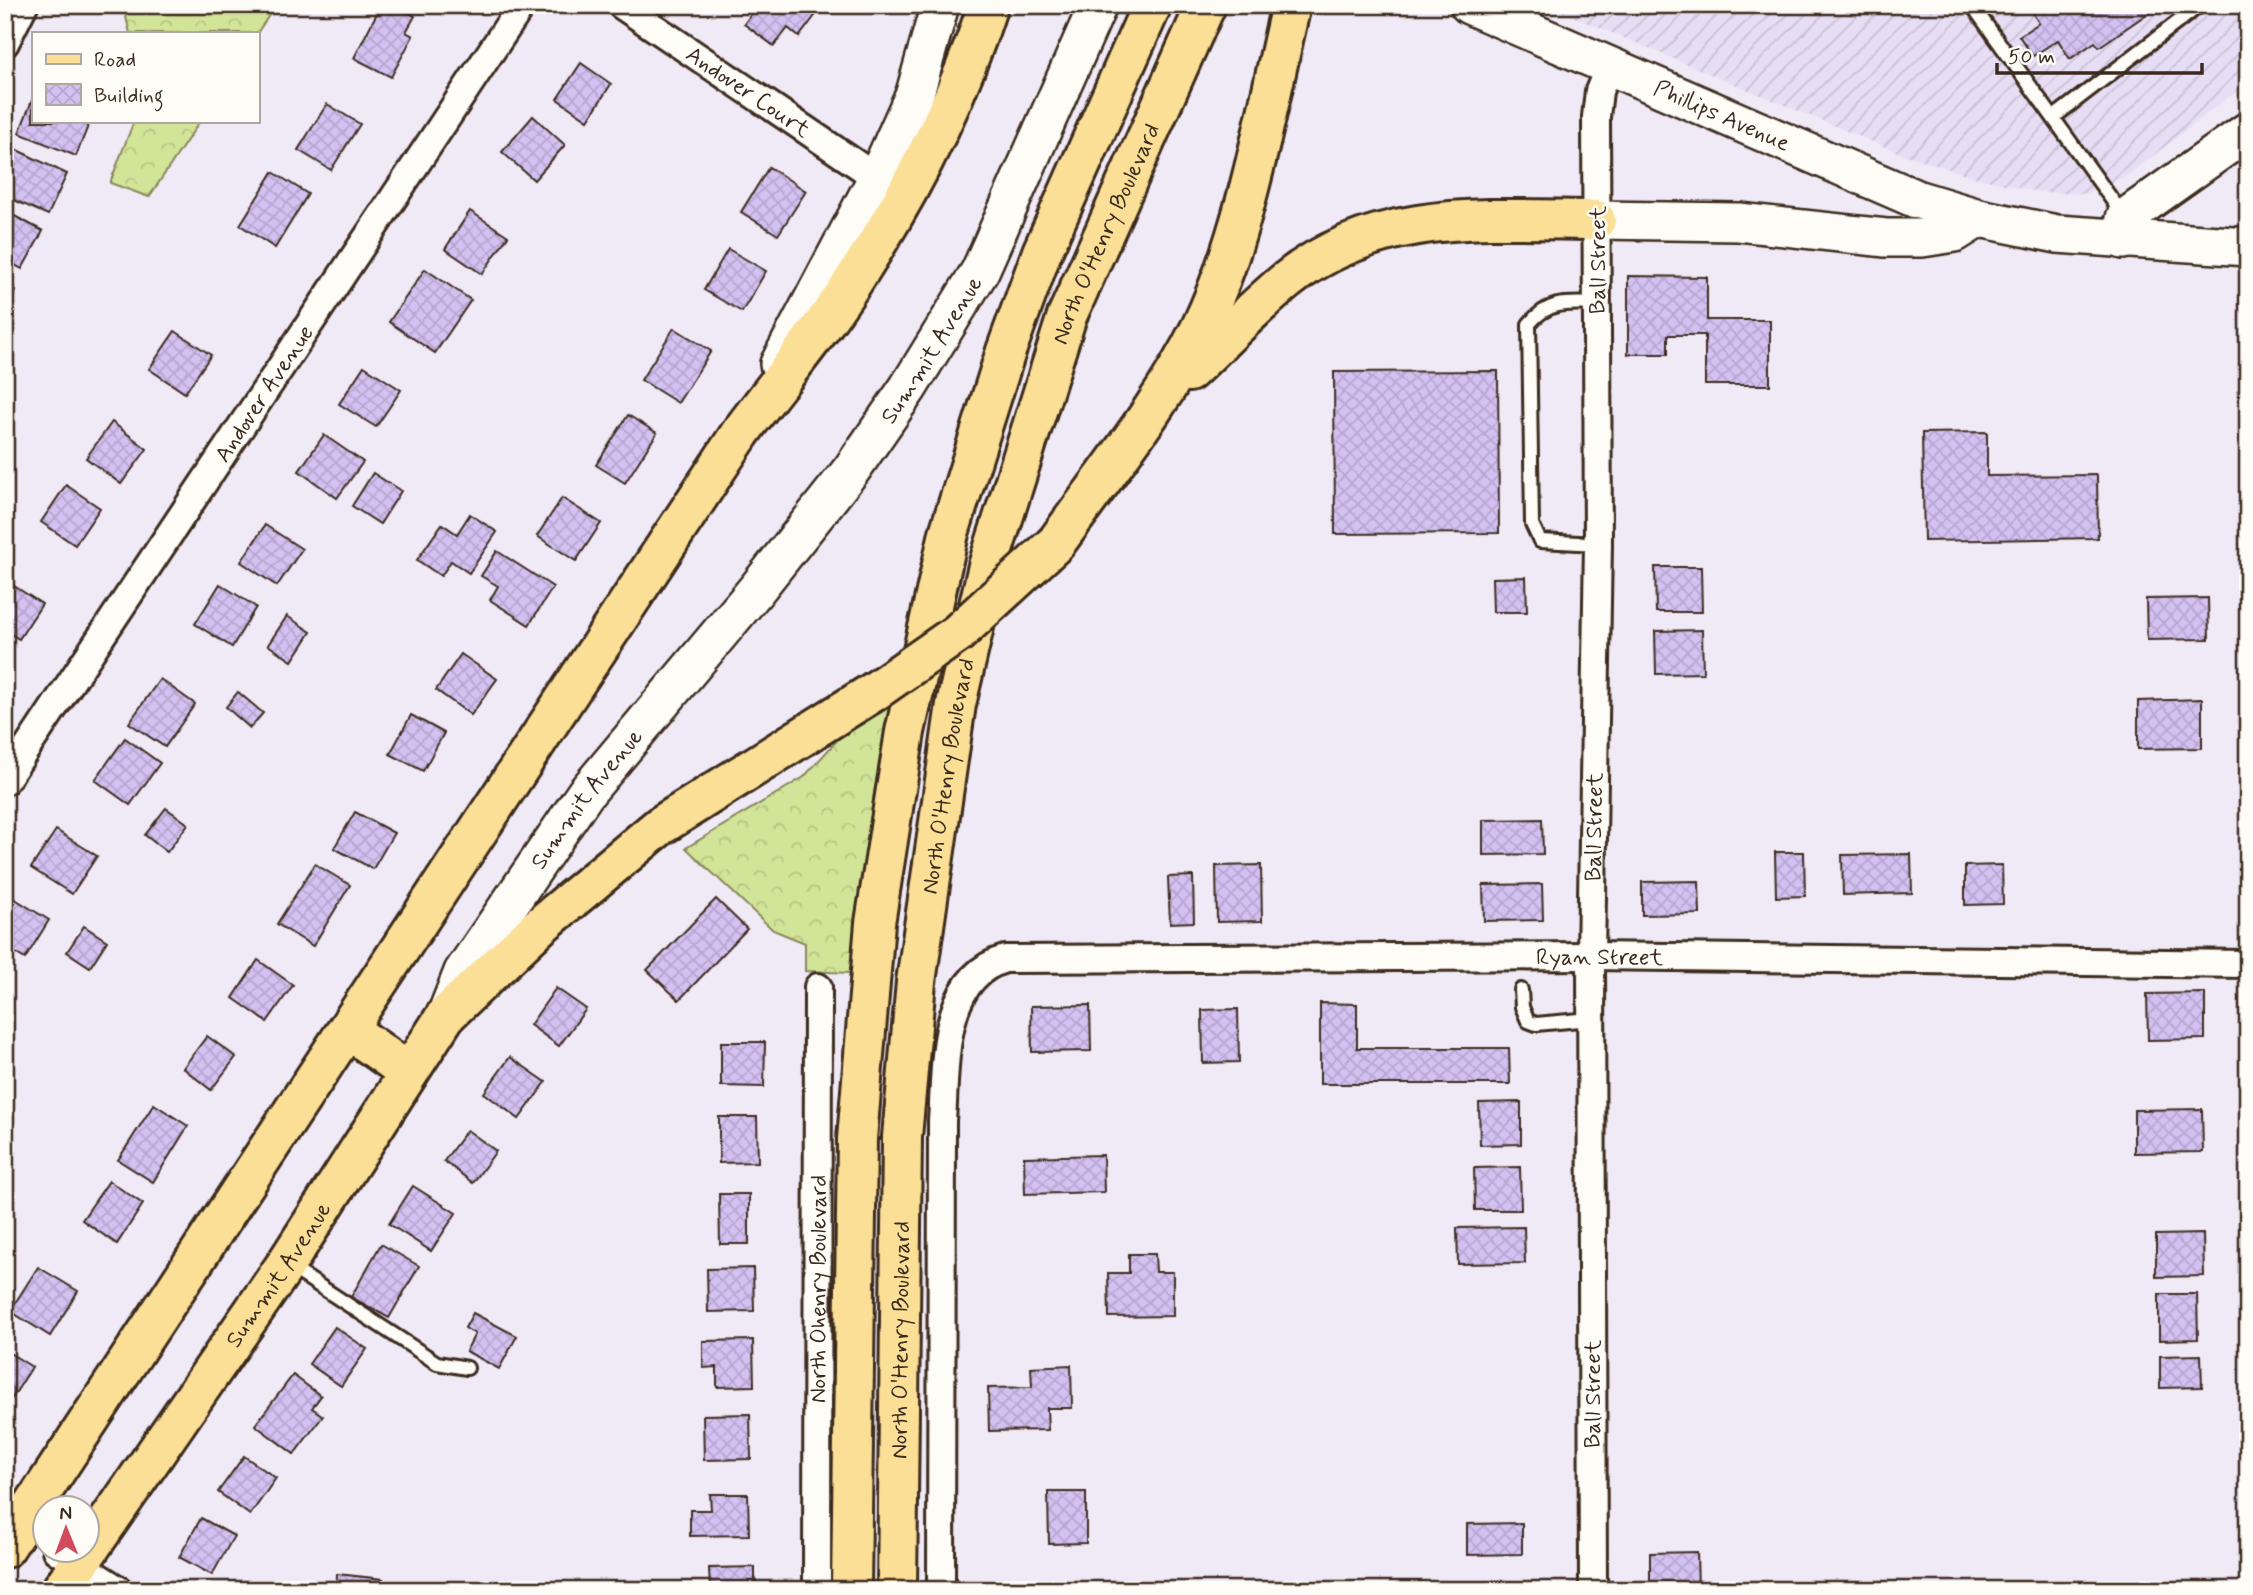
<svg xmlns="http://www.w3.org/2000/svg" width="2253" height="1595" font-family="Mynerve,sans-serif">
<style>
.industrial{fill:url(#industrial-furrows)}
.forest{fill:url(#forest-crowns);stroke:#86875b;stroke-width:2}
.building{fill:url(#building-cross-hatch);stroke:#3b2a1e;stroke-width:2}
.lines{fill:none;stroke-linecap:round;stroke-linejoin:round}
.lane-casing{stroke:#3b2a1e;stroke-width:18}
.street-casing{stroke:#3b2a1e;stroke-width:32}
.secondary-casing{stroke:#3b2a1e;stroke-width:42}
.primary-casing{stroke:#3b2a1e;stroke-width:44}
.highway-casing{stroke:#3b2a1e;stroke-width:44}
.lane{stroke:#fdfcf7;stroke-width:12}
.street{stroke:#fdfcf7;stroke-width:26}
.secondary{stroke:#fdfcf7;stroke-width:37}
.primary{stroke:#fbdf96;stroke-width:38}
.highway{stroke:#fbdf96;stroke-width:38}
.highway-bridge-casing{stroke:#3b2a1e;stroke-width:44;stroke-linecap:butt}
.highway-bridge{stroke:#fbdf96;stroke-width:38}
.labels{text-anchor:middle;stroke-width:5;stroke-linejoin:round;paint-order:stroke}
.street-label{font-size:23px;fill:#3b2a1e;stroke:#fdfcf7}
</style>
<defs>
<pattern id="industrial-furrows" width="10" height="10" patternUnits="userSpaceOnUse" patternTransform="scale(1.75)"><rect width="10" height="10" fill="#e7def5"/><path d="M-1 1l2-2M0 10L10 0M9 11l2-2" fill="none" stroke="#c7bfd2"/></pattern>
<pattern id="forest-crowns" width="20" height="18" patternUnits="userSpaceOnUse" patternTransform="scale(1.75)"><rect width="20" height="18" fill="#d2e498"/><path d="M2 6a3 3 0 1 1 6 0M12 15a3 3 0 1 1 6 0" fill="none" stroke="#b5c483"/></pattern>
<pattern id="building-cross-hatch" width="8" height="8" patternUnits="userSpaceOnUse" patternTransform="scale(1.75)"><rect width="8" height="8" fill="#d3c1f2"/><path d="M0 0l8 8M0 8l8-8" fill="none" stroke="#b6a6cf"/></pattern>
</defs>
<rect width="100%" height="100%" fill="#f0eaf6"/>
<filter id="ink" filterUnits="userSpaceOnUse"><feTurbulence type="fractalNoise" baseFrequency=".0143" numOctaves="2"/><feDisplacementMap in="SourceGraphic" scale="14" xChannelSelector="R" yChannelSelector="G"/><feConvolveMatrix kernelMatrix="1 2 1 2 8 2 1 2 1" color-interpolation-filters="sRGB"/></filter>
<g filter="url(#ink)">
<!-- industrial -->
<polygon class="industrial" points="1562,5 2248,5 2248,82 2127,176 2083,194 2038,192 1974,177 1897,152 1557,10"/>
<!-- forest -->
<g class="forest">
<polygon points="123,5 276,5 257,33 130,33"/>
<polygon points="134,121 200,121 149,197 110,183"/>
<polygon points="890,707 874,793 850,973 805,971 805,943 773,930 686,848 804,777 840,737"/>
</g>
<!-- building -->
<g class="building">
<polygon points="381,5 394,5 415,16 406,32 413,36 391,77 354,58"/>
<polygon points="425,5 440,5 436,12"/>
<polygon points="758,5 823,5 799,37 788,28 774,46 744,24"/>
<polygon points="2027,5 2160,5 2099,47 2095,42 2070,59 2058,40 2033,56 2019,36 2039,23"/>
<polygon points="581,63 611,84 588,120 557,99"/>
<polygon points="33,98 33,121 90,121 76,156 19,133"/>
<polygon points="327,104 360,124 331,170 298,150"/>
<polygon points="533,116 565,145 534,180 502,152"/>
<polygon points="13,148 67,174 48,215 5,196 5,164"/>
<polygon points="769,167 806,191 778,235 741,212"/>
<polygon points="273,172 308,194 275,248 240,225"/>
<polygon points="5,211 43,231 22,269 5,260"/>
<polygon points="470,211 508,236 482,274 445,249"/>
<polygon points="728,249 766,271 742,312 704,290"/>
<polygon points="425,269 471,300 435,353 389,322"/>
<polygon points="1628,276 1707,277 1707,320 1770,320 1770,385 1705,385 1705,335 1668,335 1668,354 1628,354"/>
<polygon points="5,286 15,291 5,313"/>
<polygon points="674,328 711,351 678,403 641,380"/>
<polygon points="175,331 211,355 185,393 149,369"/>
<polygon points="364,366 401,390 376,427 339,404"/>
<polygon points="1498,371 1499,533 1335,534 1334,372"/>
<polygon points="628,415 657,433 625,483 596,465"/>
<polygon points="112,422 147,449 121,484 86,458"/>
<polygon points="1987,432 1987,476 2097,475 2098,538 1924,541 1922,433"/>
<polygon points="324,435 363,462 337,498 299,471"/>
<polygon points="373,473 401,491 380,524 352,506"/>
<polygon points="66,485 100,508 75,545 41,522"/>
<polygon points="562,498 601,523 576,561 537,536"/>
<polygon points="470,514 497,532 469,573 451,561 441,576 417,560 442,524 457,534"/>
<polygon points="265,525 302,549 277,586 241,562"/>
<polygon points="497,551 553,587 529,625 490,600 498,586 481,576"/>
<polygon points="1655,567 1701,567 1702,612 1656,612"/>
<polygon points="1526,577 1527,612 1493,612 1492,578"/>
<polygon points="8,582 42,604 19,639 5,630 5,587"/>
<polygon points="220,584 256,607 232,647 195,624"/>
<polygon points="2208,598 2209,639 2147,640 2146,599"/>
<polygon points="287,616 311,632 292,661 268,645"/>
<polygon points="1702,630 1703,673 1656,674 1655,631"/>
<polygon points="461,654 497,679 471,715 436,690"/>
<polygon points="160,679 195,704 165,747 129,723"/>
<polygon points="238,692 263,713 250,728 226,707"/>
<polygon points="2202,699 2202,748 2138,749 2138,701"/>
<polygon points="411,715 444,733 423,771 390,754"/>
<polygon points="125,738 160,763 130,805 95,780"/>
<polygon points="166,808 188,824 167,852 145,835"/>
<polygon points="355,812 394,833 373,869 334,848"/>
<polygon points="1542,819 1543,854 1483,855 1483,820"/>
<polygon points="56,830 97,856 72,894 31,868"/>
<polygon points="1775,852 1804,852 1805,896 1776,897"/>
<polygon points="1911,854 1912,893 1843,895 1842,855"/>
<polygon points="315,864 350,885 313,946 277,924"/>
<polygon points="1261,865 1262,921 1217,922 1216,866"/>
<polygon points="2002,865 2003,904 1965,905 1965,866"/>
<polygon points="1193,876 1194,922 1170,923 1168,877"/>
<polygon points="1699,881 1700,914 1642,915 1642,882"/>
<polygon points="1542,884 1543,920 1484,921 1483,885"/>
<polygon points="7,894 49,920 25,959 5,947"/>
<polygon points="716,899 747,929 679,1000 647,970"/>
<polygon points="84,926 107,941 90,967 67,952"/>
<polygon points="258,960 293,985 267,1022 233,998"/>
<polygon points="556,988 586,1009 559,1046 530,1025"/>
<polygon points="2205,993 2205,1039 2148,1040 2147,994"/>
<polygon points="1320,1003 1357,1004 1357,1048 1509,1048 1510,1084 1320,1084"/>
<polygon points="1090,1005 1091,1051 1032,1052 1031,1006"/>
<polygon points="1238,1009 1239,1062 1203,1063 1202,1010"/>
<polygon points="207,1036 236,1057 211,1090 183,1068"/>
<polygon points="721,1042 765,1042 764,1087 721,1086"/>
<polygon points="510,1057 546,1082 519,1119 484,1093"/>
<polygon points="1521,1102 1521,1144 1480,1145 1479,1103"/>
<polygon points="154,1104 188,1126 153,1182 118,1160"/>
<polygon points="2202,1109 2203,1152 2134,1153 2134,1110"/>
<polygon points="719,1117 757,1117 758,1162 719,1163"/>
<polygon points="467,1130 496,1151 473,1183 444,1161"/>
<polygon points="1103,1155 1104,1192 1025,1194 1024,1157"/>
<polygon points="1520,1167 1521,1210 1475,1210 1474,1168"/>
<polygon points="109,1181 143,1204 117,1244 82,1220"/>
<polygon points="413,1186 456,1213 431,1251 389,1224"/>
<polygon points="719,1194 749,1194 749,1244 720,1244"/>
<polygon points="1524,1227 1525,1263 1458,1264 1457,1228"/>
<polygon points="2203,1234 2204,1276 2156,1277 2156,1235"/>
<polygon points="381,1244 419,1266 389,1318 351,1297"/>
<polygon points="1129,1254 1155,1254 1156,1272 1173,1272 1173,1316 1109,1317 1108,1273 1129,1273"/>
<polygon points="38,1267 78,1291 50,1336 10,1311"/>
<polygon points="753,1268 754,1311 708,1312 707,1269"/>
<polygon points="2159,1294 2197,1294 2198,1339 2159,1340"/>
<polygon points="473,1313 517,1336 499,1369 466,1351 475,1334 465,1328"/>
<polygon points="335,1327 367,1349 341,1386 309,1364"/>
<polygon points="753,1340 754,1386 717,1387 717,1367 703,1368 703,1341"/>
<polygon points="5,1350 32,1367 9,1403 5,1401"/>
<polygon points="2201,1355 2202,1387 2160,1388 2160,1356"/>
<polygon points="1071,1365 1072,1408 1047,1408 1048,1430 989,1431 988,1388 1032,1387 1031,1367"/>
<polygon points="293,1375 321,1396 312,1408 323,1416 294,1454 255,1425"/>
<polygon points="750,1414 751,1459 704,1460 703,1415"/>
<polygon points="244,1456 276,1478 250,1515 218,1492"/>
<polygon points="1048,1492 1086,1492 1086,1543 1049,1544"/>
<polygon points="710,1494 748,1494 749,1535 690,1536 690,1510 711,1510"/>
<polygon points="201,1518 234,1536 212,1575 179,1557"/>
<polygon points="1522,1523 1522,1554 1467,1555 1467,1524"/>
<polygon points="1697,1552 1698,1590 1650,1590 1650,1553"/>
<polygon points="755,1567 755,1590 710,1590 709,1568"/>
<polygon points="337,1574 383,1579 382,1590 336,1590"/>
</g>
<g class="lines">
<defs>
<g id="lane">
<polyline points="1972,5 2123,215"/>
<polyline points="2054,117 2200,5"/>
<path d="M1597 304C1567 303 1549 300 1529 324L1532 524 1540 541 1598 544"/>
<polyline points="1521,990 1522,1007 1528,1021 1536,1024 1591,1019"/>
<polyline points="289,1266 437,1363 467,1368"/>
</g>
<g id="street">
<path id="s1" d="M621 5 877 178"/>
<polyline points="5,43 24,5"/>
<path id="s2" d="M5 781 522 5"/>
<polyline points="56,1550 119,1590"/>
<path id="s3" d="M817 1590 818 987"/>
<path id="s4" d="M941 1590 942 1121C946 1066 940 977 1005 959L1591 956 2248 964"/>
<path id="s5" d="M1593 1590 1591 956 1598 544 1596 117 1599 91 1609 67"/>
</g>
<g id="secondary">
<path id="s6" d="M1469 5 1916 199 1979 218 2057 234 2248 247"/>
<polyline points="1596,220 1739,222 1886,238 1922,238 1955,233 1979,218"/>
<polyline points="2123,240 2125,218 2248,131"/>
<polyline points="779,364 877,178 915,93 940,5"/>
<path id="s7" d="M446 1015 463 972 585 794 756 590 852 469 908 388 980 271 1098 5"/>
</g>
<g id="primary">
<polyline points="349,1030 408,1072"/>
<path d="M5 1548 741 432C782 377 828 323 864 264 915 185 959 95 988 5"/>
<path id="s8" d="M61 1590 286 1264 446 1015"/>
</g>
<g id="highway">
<path d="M1189 372C1221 342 1252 309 1286 281 1376 208 1488 219 1596 220"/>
<path d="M1056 543C1106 473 1163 404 1201 327 1246 233 1267 108 1291 5"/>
<polyline points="446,1015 541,925 660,826 875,691"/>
<polyline points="851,1590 857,1139 875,923 905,732 949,533 1006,351 1042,252 1152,5"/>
<path id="s9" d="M897 1590 902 1137 916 982 956 704 988 566 1067 316 1206 5"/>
</g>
</defs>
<!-- lane casing -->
<use href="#lane" class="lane-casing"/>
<!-- street casing -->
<use href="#street" class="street-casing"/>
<!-- secondary casing -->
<use href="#secondary" class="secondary-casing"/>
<!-- primary casing -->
<use href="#primary" class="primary-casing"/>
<!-- highway casing -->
<use href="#highway" class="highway-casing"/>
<!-- lane -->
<use href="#lane" class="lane"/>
<!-- street -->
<use href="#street" class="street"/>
<!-- secondary -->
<use href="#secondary" class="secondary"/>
<!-- primary -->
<use href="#primary" class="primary"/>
<!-- highway -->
<use href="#highway" class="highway"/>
<defs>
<polyline id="highway-bridge" points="875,691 958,633 1056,543"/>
</defs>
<!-- highway-bridge casing -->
<use href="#highway-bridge" class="highway-bridge-casing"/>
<!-- highway-bridge -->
<use href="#highway-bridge" class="highway-bridge"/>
</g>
</g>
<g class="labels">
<!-- street labels -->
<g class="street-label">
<text dy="8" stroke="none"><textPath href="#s1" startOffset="154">Andover Court</textPath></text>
<text dy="8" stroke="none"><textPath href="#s6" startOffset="276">Phillips Avenue</textPath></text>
<text dy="8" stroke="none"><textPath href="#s9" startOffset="1384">North O'Henry Boulevard</textPath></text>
<text transform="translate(1597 260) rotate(-90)" y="8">Ball Street</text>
<text dy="8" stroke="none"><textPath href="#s7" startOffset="826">Summit Avenue</textPath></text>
<text dy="8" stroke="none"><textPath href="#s2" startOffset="466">Andover Avenue</textPath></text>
<text dy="8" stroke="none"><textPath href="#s9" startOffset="817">North O'Henry Boulevard</textPath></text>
<text dy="8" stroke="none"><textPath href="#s7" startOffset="259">Summit Avenue</textPath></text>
<text dy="8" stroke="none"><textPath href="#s5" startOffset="763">Ball Street</textPath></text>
<text dy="8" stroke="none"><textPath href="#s4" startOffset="1250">Ryan Street</textPath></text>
<text dy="8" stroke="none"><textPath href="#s8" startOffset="383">Summit Avenue</textPath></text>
<text dy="8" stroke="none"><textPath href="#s3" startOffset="301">North Ohenry Boulevard</textPath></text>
<text dy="8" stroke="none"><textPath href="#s9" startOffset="250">North O'Henry Boulevard</textPath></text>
<text transform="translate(1592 1394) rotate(-90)" y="8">Ball Street</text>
</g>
</g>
<!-- margin -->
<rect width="2253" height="1595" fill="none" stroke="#fdfcf7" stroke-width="28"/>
<rect x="14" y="14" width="2225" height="1567" fill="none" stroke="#3b2a1e" stroke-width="2.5" filter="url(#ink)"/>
<!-- legend -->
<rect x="32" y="32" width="228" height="91" fill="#fdfcf7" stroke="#afa8a0" stroke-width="2"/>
<rect x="46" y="54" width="35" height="10" fill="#fbdf96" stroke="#afa8a0" stroke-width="2"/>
<text x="94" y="66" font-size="21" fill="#3b2a1e">Road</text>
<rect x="46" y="84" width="35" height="21" fill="url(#building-cross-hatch)" stroke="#afa8a0" stroke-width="2"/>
<text x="94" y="102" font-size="21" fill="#3b2a1e">Building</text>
<!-- north arrow -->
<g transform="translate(66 1529) rotate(359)"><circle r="33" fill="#fdfcf7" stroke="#afa8a0" stroke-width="2"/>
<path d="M0-5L12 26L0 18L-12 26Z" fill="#d1495b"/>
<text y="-10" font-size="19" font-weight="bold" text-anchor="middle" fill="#3b2a1e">N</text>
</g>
<!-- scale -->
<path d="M1997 63v10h205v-10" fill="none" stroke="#3b2a1e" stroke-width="3.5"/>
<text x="2008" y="63" font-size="21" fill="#3b2a1e" stroke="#fdfcf7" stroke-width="5" paint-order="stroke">50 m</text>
</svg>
